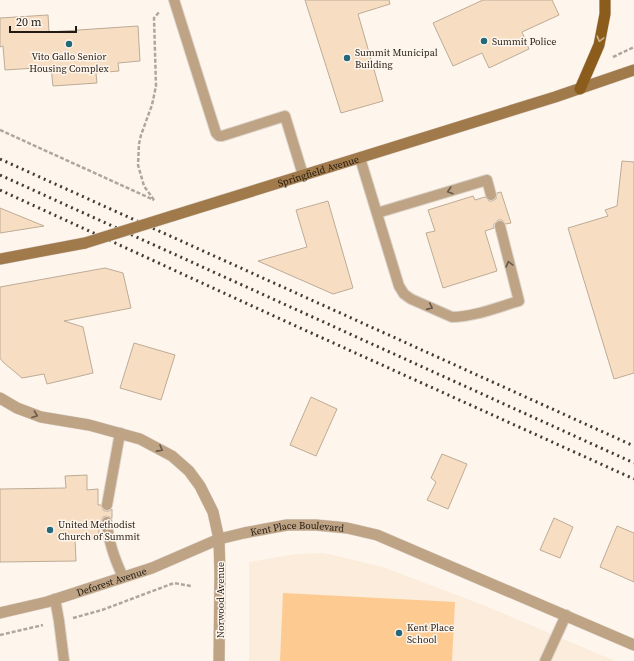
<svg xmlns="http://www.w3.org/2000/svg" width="634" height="661" font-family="'Source Serif 4',serif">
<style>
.built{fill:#fbecdb}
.green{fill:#fdca91}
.building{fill:#f7dec2;stroke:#bdab96}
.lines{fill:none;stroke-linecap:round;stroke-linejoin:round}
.service-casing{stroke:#dbd3ca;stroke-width:12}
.minor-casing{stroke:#dbd3ca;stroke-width:12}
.secondary-casing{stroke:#dbd3ca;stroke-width:12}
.primary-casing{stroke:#dbd3ca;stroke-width:12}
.path{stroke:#afa79f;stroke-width:2.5;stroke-dasharray:4 2;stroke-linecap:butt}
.service{stroke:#bea385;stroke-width:10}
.minor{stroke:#bea385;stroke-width:11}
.secondary{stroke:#a17a4b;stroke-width:11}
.primary{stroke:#8b5c1b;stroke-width:11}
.rail{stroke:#423b33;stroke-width:3;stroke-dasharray:2 4;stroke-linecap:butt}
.secondary-bridge-casing{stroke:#dbd3ca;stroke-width:12;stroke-linecap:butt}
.secondary-bridge{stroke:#a17a4b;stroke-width:11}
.oneway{stroke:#cab18e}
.oneway2{stroke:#685846}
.poi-dot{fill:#25687a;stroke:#fef6ed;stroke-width:1.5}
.labels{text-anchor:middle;stroke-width:3;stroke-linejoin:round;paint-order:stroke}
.poi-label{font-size:10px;fill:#221b13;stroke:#fef6ed;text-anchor:start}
.street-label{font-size:10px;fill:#221b13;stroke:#fef6ed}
</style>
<rect width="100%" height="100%" fill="#fef6ed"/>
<!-- built -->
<polygon class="built" points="324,553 383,567 488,607 615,661 249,661 249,562 296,554"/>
<!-- green -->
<polygon class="green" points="283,593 455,602 452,661 280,661"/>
<!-- building -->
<g class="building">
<polygon points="305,0 389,0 390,4 358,14 383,101 341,113"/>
<polygon points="483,0 552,0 559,15 522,32 529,49 489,68 482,53 453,66 433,23"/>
<polygon points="48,15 49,32 138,26 140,61 118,63 119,71 96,73 97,83 53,86 51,67 5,70 3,46 0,47 0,18"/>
<polygon points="622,161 634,162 634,373 614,379 568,228 608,216 605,210 617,206"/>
<polygon points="501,192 511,223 506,224 502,220 498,220 494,224 494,228 485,231 497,271 443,288 426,233 435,231 428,210 473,196 475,200 485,197 489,201 492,201 496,199 497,193"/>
<polygon points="328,201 353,288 333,294 258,261 307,247 296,210"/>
<polygon points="0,208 44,226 0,233"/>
<polygon points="105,268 123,273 131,308 64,321 83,327 93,373 47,384 44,374 22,378 3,362 0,358 0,287"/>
<polygon points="134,343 175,355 161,400 120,388"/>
<polygon points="311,397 337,409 316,456 290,445"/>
<polygon points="442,454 467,464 448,509 427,500 436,482 431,478"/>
<polygon points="87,475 87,490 98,489 98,505 101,505 103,510 105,511 109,511 112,509 112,518 106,516 103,517 101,522 99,522 99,538 75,539 76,561 0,562 0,489 66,488 65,476"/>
<polygon points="554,518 573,527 560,558 540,550"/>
<polygon points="617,526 634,533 634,582 600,567"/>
</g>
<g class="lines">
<defs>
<g id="service">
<polyline points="174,0 216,133 219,136 222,136 285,116 303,175"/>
<path d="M360 158 399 286 404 294 411 299 452 317C474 317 498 307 519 301L500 226"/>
<polyline points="377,213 487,180 491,195"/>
<polyline points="107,505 120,433"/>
<path d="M107 522C108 541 115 560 123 577"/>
<polyline points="55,599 59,621 64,661"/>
<polyline points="545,661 566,615"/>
</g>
<g id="minor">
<polyline points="0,398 17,408 41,417 89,425 140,439 172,456 189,471 200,486 213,512 219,539 220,576 219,661"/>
<path id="s1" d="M0 613 47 602 152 568 219 539 244 533 287 525H316L347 528 377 535 634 645"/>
</g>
<g id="secondary">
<path id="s2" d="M172 216 555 97 634 70"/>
<polyline points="0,259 85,243"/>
</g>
<polyline id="primary" points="580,89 599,45 605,14 605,0"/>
</defs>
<!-- service casing -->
<use href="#service" class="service-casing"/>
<!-- minor casing -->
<use href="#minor" class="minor-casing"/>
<!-- secondary casing -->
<use href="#secondary" class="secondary-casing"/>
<!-- primary casing -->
<use href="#primary" class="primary-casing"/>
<!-- path -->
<g class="path">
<polyline points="613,57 634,47"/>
<polyline points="0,130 154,200"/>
<polyline points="154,200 144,186 138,165 139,144 141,135 152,105 156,86 154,18 160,11"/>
<polyline points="73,618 102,610 174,583 191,586"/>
<polyline points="0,635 43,625"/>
</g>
<!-- service -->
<use href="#service" class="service"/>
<!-- minor -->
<use href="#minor" class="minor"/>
<!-- secondary -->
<use href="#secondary" class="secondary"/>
<!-- primary -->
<use href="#primary" class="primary"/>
<!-- rail -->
<g class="rail">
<polyline points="0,159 634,446"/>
<polyline points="0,175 634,463"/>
<polyline points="0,190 276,317 634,479"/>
</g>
<defs>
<polyline id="secondary-bridge" points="85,243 172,216"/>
</defs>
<!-- secondary-bridge casing -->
<use href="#secondary-bridge" class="secondary-bridge-casing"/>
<!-- secondary-bridge -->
<use href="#secondary-bridge" class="secondary-bridge"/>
</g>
<!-- one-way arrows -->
<defs><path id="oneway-chevron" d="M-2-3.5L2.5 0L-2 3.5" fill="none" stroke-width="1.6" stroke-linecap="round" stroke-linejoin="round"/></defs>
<use class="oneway" href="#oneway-chevron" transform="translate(600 39) rotate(105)"/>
<g class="oneway2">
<use href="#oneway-chevron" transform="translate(450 191) rotate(163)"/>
<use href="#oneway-chevron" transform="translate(509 264) rotate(-105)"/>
<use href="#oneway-chevron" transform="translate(430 307) rotate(24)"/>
<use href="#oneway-chevron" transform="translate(35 415) rotate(20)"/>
<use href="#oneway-chevron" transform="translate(160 449) rotate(29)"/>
</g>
<!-- markers -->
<g class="poi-dot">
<circle cx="484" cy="41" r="4"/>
<circle cx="69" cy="44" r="4"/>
<circle cx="347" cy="58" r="4"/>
<circle cx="50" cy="530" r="4"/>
<circle cx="399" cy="633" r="4"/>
</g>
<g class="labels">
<!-- poi labels -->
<g class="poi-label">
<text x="492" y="45">Summit Police</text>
<text x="355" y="56">Summit Municipal<tspan x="355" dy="12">Building</tspan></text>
<text x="69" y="60" text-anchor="middle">Vito Gallo Senior<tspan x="69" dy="12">Housing Complex</tspan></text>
<text x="58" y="528">United Methodist<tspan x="58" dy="12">Church of Summit</tspan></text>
<text x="407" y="631">Kent Place<tspan x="407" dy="12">School</tspan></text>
</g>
<!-- street labels -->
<g class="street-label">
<text dy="4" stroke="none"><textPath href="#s2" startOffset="153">Springfield Avenue</textPath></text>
<text dy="4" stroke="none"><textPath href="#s1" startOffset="311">Kent Place Boulevard</textPath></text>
<text dy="4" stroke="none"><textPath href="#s1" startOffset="116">Deforest Avenue</textPath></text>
<text transform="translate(220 600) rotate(-90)" y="4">Norwood Avenue</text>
</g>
</g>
<!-- scale -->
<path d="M10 26v6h66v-6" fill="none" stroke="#221b13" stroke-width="2"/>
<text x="16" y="26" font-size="12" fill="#221b13" stroke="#fef6ed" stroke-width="3" paint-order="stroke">20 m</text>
</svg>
